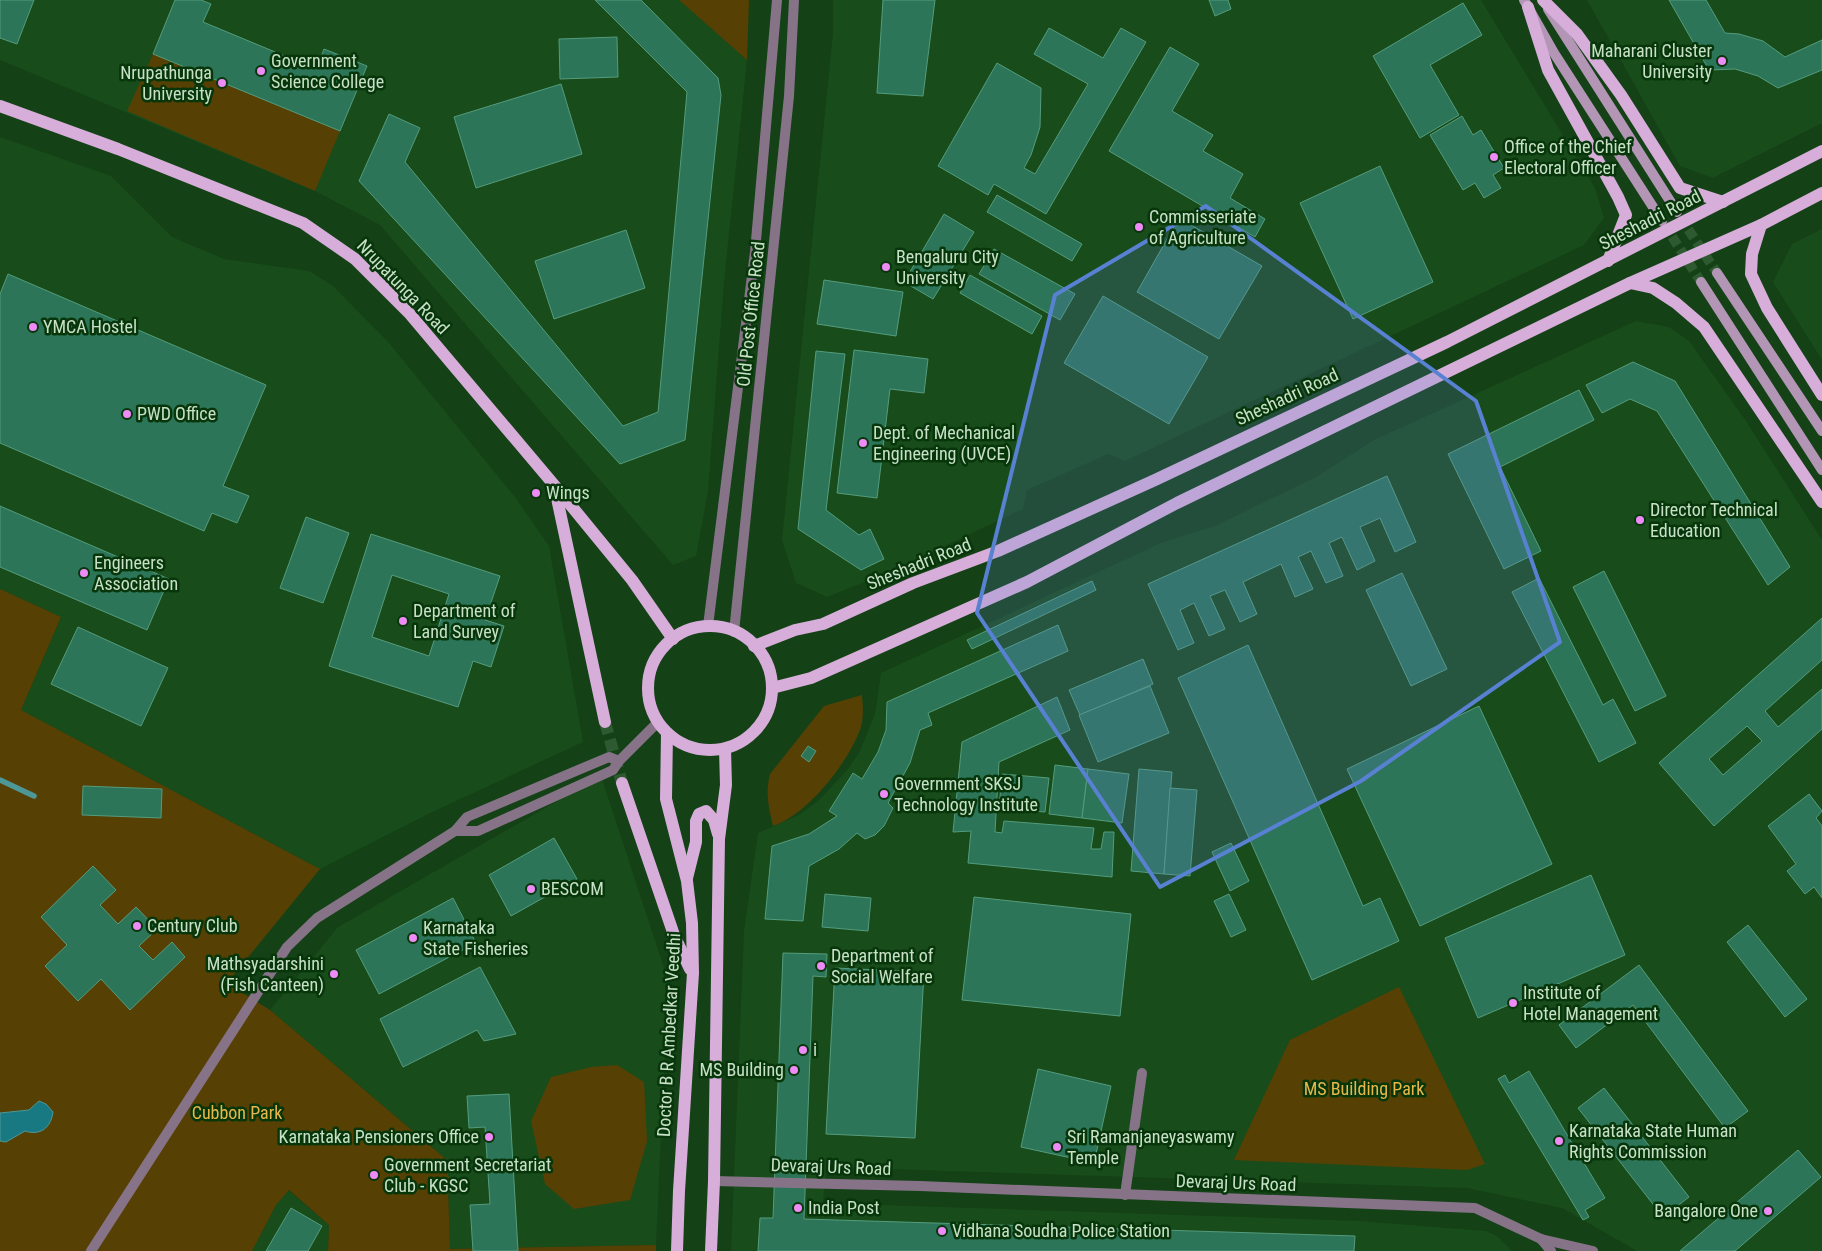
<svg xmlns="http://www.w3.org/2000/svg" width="1822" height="1251" font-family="'Roboto Condensed',sans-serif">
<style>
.built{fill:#194c1b}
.green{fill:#574004}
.water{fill:#197982;stroke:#4d9896}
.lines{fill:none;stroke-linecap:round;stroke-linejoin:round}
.stream{stroke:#4d9896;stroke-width:5.5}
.building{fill:#2c7558;stroke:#559c7d;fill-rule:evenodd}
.secondary-tunnel{stroke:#2f5930;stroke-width:10;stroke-dasharray:10 5;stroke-linecap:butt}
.primary-tunnel{stroke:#2f5930;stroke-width:12;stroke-dasharray:12 6;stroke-linecap:butt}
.minor{stroke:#867388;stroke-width:10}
.tertiary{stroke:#867388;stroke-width:10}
.secondary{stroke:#b395b6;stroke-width:10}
.primary{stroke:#d6aed9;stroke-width:12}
.marked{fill:#5881d2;fill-opacity:0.2;stroke:#5881d2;stroke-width:4;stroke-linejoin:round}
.poi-dot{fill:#ef8bf7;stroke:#07360b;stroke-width:2}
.labels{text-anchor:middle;stroke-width:5;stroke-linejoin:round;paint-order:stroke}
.poi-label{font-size:18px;fill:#c7e0c6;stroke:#07360b;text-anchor:start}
.street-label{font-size:18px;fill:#c7e0c6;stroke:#07360b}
.park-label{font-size:18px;fill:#e8b74a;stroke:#07360b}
</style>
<rect width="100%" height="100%" fill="#144116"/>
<!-- built -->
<g class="built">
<polygon points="0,0 679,0 747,60 724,282 708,491 696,556 673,565 380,225 315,191 0,60"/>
<polygon points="833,0 1481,0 1595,188 1604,218 1584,245 1125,461 1108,454 1027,490 1023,509 890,572 827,597 796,583 782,540 833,33"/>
<polygon points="1587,0 1822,0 1822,123 1713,178 1680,166"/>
<polygon points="0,137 111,176 172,237 224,259 309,271 333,286 389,343 515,497 549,546 583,742 428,814 320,869 21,710 61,617 0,589"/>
<polygon points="1822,229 1822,360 1773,282 1792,244"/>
<polygon points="1636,321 1669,327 1689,341 1746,421 1822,540 1822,1251 1637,1251 1562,1208 1467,1188 826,1167 823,1203 1360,1221 1486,1231 1497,1236 1512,1251 731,1251 744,931 758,833 799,815 818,801 847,770 859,753 875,714 881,673 1161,543 1217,525 1316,477 1374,440"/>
<polygon points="601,776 668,980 656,1245 450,1249 447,1160 270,1010 338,927"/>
<polygon points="288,1190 329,1225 328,1251 252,1251 276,1205"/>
</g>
<!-- green -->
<g class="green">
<polygon points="680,0 749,0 747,60 679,0"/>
<polygon points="153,54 340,131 315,191 127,111"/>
<polygon points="0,589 61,617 21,710 320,869 227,983 270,1010 447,1160 448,1176 453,1181 448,1187 450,1249 656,1245 656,1251 328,1251 329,1225 289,1190 276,1205 252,1251 0,1251"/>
<path d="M862 695C863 707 864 719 860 730 847 764 807 815 773 826 769 808 765 793 770 774L824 706Z"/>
<polygon points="1399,987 1485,1164 1467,1170 1234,1160 1290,1040"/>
<polygon points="617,1065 644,1082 647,1141 630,1200 574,1209 545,1184 531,1121 551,1077 591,1067"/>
</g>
<!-- water -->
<path class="water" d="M39 1101 46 1104 53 1112C51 1128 40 1136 25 1131L6 1142 0 1141V1113L29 1110Z"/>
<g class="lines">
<!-- stream -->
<polyline class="stream" points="0,780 34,796"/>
</g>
<!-- building -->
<g class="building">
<polygon points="0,0 34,0 17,44 0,38"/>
<polygon points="175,0 201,0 211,4 203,22 316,69 324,49 367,66 340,131 153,54"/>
<polygon points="595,0 641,0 718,78 721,95 685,440 620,464 359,181 389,114 420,128 405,162 623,426 658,412 687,92"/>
<polygon points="883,0 935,0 923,96 877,93"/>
<polygon points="1209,0 1228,0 1231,9 1215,16"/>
<polygon points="1669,0 1706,0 1725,33 1739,34 1763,41 1785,57 1822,40 1822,70 1778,88 1758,76 1735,69 1709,70"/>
<polygon points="1463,3 1482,35 1430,65 1459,115 1420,138 1373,56"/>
<polygon points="1049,28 1103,58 1121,28 1146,42 1046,214 994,184 988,195 938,166 997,63 1041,88 1040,127 1031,155 1024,168 1035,174 1088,84 1034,54"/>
<polygon points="617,37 618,77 560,79 559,39"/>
<polygon points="1170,47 1199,64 1172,111 1213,135 1203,151 1243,174 1230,198 1265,219 1255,237 1109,151"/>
<polygon points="561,84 582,154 476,188 454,117"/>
<polygon points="1462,116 1473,135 1481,130 1504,168 1493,175 1501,188 1484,198 1475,183 1463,190 1430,135"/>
<polygon points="1380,166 1433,282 1353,319 1300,203"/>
<polygon points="997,195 1082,244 1072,261 987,212"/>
<polygon points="944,214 974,232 933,299 904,282"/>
<polygon points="1179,218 1262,266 1219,339 1137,292"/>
<polygon points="626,230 645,288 554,319 535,261"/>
<polygon points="994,249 1075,294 1060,320 979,274"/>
<polygon points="8,274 266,385 223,486 249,496 237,523 212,513 204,531 0,443 0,294"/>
<polygon points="970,275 1042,316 1032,334 960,293"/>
<polygon points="824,280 903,292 896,336 817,324"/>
<polygon points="1103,296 1208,357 1169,424 1064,363"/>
<polygon points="854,350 928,359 924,393 890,389 877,498 837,493"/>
<polygon points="816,351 845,354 826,510 859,535 870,529 884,559 861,570 798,529"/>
<polygon points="1633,362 1675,381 1790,567 1768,585 1657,411 1630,399 1602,413 1586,385"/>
<polygon points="1579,390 1594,420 1500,467 1541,551 1504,569 1448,454"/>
<polygon points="1387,476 1416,542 1395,552 1380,518 1360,527 1375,561 1357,570 1342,537 1329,543 1343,576 1326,583 1311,551 1298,557 1313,589 1295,597 1281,564 1243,582 1257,614 1240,622 1225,590 1210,596 1225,629 1209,636 1194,603 1180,610 1194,643 1178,650 1148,584"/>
<polygon points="0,506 169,579 147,630 0,567"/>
<polygon points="306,517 349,533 323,603 280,588"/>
<path d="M371 534 500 576 485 620 504 626 491 667 473 661 458 707 329 666ZM392 575 449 594 429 656 372 637Z"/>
<polygon points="1604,571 1666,696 1635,711 1573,587"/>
<polygon points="1402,573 1447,669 1411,686 1366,590"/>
<polygon points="1539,578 1603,705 1613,699 1636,743 1599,762 1512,592"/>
<polygon points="1092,581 1096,590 972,649 967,640"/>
<path d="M1822 618V660L1765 711 1778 727 1822 689V729L1714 826 1659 763ZM1747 726 1762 741 1723 775 1709 759Z"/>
<polygon points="1058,625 1068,651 928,713 932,725 920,730 910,763 888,803 893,808 884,826 875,835 865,839 857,833 839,849 809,866 803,921 765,919 772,846 809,834 837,816 829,811 853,773 862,779 878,752 886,730 887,702"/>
<polygon points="78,627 168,668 141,726 51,684"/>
<polygon points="1248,645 1363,906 1380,898 1399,941 1312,980 1178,678"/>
<polygon points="1143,659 1153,684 1080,715 1069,690"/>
<polygon points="1150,686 1169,733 1098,762 1079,715"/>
<polygon points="1057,697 1070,730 999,762 995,832 1002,833 1004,821 1094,828 1091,849 1101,849 1104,832 1114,832 1112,877 968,863 971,831 953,832 962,742"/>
<polygon points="1479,706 1552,864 1420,926 1347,769"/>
<polygon points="808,746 816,751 809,762 801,756"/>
<polygon points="1055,765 1088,769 1082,818 1049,814"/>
<polygon points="1088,769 1129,774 1122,823 1082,818"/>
<polygon points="1139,769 1172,772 1164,874 1131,871"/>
<polygon points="1002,774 1049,778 1045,812 999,808"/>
<polygon points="83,786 162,789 161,818 82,815"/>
<polygon points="1170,788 1197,790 1190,876 1164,874"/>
<polygon points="1809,794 1822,811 1816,818 1822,826 1822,898 1814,887 1805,894 1787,871 1796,864 1768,826"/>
<polygon points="554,838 577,879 511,916 489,875"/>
<polygon points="1231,843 1249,881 1230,891 1212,852"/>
<polygon points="93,866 116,890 100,905 118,924 136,907 157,929 139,946 153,960 172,942 185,957 130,1010 101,979 78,1001 45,966 67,945 41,917"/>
<polygon points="1591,875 1625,955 1478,1018 1445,938"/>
<polygon points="825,894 871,898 868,931 822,927"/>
<polygon points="1229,894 1246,930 1231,937 1214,901"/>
<polygon points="974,897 1131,914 1120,1016 962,1000"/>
<polygon points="453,898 476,943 379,994 356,950"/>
<polygon points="1748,925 1807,999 1785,1017 1727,942"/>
<polygon points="783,953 827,954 826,977 813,976 804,1219 1355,1236 1354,1251 758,1251 760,1218 773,1218"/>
<polygon points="1639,965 1748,1111 1725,1128 1633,1005 1576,1048 1559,1025"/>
<polygon points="480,967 516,1034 484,1041 477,1030 403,1067 380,1019"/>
<polygon points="835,968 924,972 915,1138 826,1134"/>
<polygon points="1038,1069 1111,1086 1094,1163 1021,1147"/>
<polygon points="1529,1071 1605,1198 1585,1210 1589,1217 1583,1220 1498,1079 1505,1075 1509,1083"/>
<polygon points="1604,1088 1689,1197 1663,1217 1578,1108"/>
<polygon points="509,1094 518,1251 473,1251 470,1205 490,1204 485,1127 469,1128 467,1096"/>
<polygon points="1798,1150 1821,1177 1735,1251 1680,1251"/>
<polygon points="291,1208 322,1226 308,1251 266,1251"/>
</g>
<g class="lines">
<!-- secondary-tunnel -->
<g class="secondary-tunnel">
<polyline points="1680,217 1717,273"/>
<polyline points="1664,224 1701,282"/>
</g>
<!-- primary-tunnel -->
<polyline class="primary-tunnel" points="605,722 622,783"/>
<!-- minor -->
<g class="minor">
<polyline points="455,831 478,831 613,770 619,761 658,722"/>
<polyline points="1125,1195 1142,1073"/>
<polyline points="91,1251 287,947 317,918 455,831 467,817 609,757 619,761"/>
</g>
<!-- tertiary -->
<g class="tertiary">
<polyline points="708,626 755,252 777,0"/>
<polyline points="734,632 789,96 794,0"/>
<polyline points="714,1181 920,1186 1475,1208 1541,1239 1593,1251"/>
<polyline points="1541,1239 1551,1251"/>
</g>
<!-- secondary -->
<g class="secondary">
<polyline points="1524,0 1554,53 1662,221"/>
<polyline points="1548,9 1677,212"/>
<polyline points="1717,273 1822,431"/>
<polyline points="1701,282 1822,470"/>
</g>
<!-- primary -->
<g class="primary">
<polyline points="1543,0 1577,34 1621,95 1680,188 1723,202"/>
<polyline points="1528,7 1548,70 1618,197 1626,215 1608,261"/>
<polyline points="0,106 118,149 303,223 355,259 409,313 555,486 632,580 673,639"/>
<polyline points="1761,225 1752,254 1751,274 1767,308 1822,395"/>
<polyline points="1630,283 1653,288 1676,303 1704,327 1822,502"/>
<polyline points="555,489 605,722"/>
<circle cx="710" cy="688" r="62"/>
<polyline points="754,646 795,630 823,624 913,583 998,551 1155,480 1447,342 1822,151"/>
<polyline points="772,688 811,678 1027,582 1177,503 1630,283 1761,225 1822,193"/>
<polyline points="667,733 666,799 687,881 692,923 693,973 679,1191 677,1251"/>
<polyline points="622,783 674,935 690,969"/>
<polyline points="687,878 696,842 696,821 699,814 706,811 714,820 718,834"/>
<polyline points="711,1251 714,1181 719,839 726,785 725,749"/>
</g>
</g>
<!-- marked area -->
<path class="marked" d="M1206 206 1476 401 1560 642 1361 781 1160 887 977 613 1055 295Z"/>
<!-- markers -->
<g class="poi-dot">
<circle cx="1722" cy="61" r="5"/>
<circle cx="261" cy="71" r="5"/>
<circle cx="222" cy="83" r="5"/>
<circle cx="1494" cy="157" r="5"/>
<circle cx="1139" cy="227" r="5"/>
<circle cx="886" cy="267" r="5"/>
<circle cx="33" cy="327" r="5"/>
<circle cx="127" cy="414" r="5"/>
<circle cx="863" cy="443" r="5"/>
<circle cx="536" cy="493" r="5"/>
<circle cx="1640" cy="520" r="5"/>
<circle cx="84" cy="573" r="5"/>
<circle cx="403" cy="621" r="5"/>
<circle cx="884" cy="794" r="5"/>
<circle cx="531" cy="889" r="5"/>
<circle cx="137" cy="926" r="5"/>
<circle cx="413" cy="938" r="5"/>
<circle cx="821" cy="966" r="5"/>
<circle cx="334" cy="974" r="5"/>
<circle cx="1513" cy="1003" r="5"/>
<circle cx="803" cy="1050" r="5"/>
<circle cx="794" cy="1070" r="5"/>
<circle cx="489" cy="1137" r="5"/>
<circle cx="1559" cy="1141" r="5"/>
<circle cx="1057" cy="1147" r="5"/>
<circle cx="374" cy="1175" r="5"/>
<circle cx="798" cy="1208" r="5"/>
<circle cx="1768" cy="1211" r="5"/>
<circle cx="942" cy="1231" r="5"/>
</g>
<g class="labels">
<!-- poi labels -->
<g class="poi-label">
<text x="1712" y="57" text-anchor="end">Maharani Cluster<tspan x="1712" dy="21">University</tspan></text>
<text x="271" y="67">Government<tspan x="271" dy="21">Science College</tspan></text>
<text x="212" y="79" text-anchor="end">Nrupathunga<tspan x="212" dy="21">University</tspan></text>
<text x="1504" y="153">Office of the Chief<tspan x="1504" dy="21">Electoral Officer</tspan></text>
<text x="1149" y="223">Commisseriate<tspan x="1149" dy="21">of Agriculture</tspan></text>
<text x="896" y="263">Bengaluru City<tspan x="896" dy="21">University</tspan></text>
<text x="43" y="333">YMCA Hostel</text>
<text x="137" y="420">PWD Office</text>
<text x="873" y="439">Dept. of Mechanical<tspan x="873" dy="21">Engineering (UVCE)</tspan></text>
<text x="546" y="499">Wings</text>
<text x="1650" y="516">Director Technical<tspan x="1650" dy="21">Education</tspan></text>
<text x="94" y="569">Engineers<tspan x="94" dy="21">Association</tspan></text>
<text x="413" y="617">Department of<tspan x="413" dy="21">Land Survey</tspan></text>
<text x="894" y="790">Government SKSJ<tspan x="894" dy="21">Technology Institute</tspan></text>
<text x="541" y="895">BESCOM</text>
<text x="147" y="932">Century Club</text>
<text x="423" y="934">Karnataka<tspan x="423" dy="21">State Fisheries</tspan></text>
<text x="831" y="962">Department of<tspan x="831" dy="21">Social Welfare</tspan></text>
<text x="324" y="970" text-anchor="end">Mathsyadarshini<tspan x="324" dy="21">(Fish Canteen)</tspan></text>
<text x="1523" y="999">Institute of<tspan x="1523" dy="21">Hotel Management</tspan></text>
<text x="813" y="1056">i</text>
<text x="784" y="1076" text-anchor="end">MS Building</text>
<text x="1569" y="1137">Karnataka State Human<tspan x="1569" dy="21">Rights Commission</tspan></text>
<text x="479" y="1143" text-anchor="end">Karnataka Pensioners Office</text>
<text x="1067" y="1143">Sri Ramanjaneyaswamy<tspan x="1067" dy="21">Temple</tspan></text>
<text x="384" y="1171">Government Secretariat<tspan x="384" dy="21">Club - KGSC</tspan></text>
<text x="808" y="1214">India Post</text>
<text x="1758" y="1217" text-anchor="end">Bangalore One</text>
<text x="952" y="1237">Vidhana Soudha Police Station</text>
</g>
<!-- street labels -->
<g class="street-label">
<text transform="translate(1650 220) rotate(-27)" y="6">Sheshadri Road</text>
<text transform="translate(403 287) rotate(46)" y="6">Nrupatunga Road</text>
<text transform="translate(751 314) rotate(-84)" y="6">Old Post Office Road</text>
<text transform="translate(1287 397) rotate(-25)" y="6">Sheshadri Road</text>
<text transform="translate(919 564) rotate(-22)" y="6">Sheshadri Road</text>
<text transform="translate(669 1035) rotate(-87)" y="6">Doctor B R Ambedkar Veedhi</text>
<text transform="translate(831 1167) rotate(2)" y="6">Devaraj Urs Road</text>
<text transform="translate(1236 1183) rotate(2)" y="6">Devaraj Urs Road</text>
</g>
<!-- park labels -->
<g class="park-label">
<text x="1364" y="1095">MS Building Park</text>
<text x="237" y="1119">Cubbon Park</text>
</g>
</g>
</svg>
